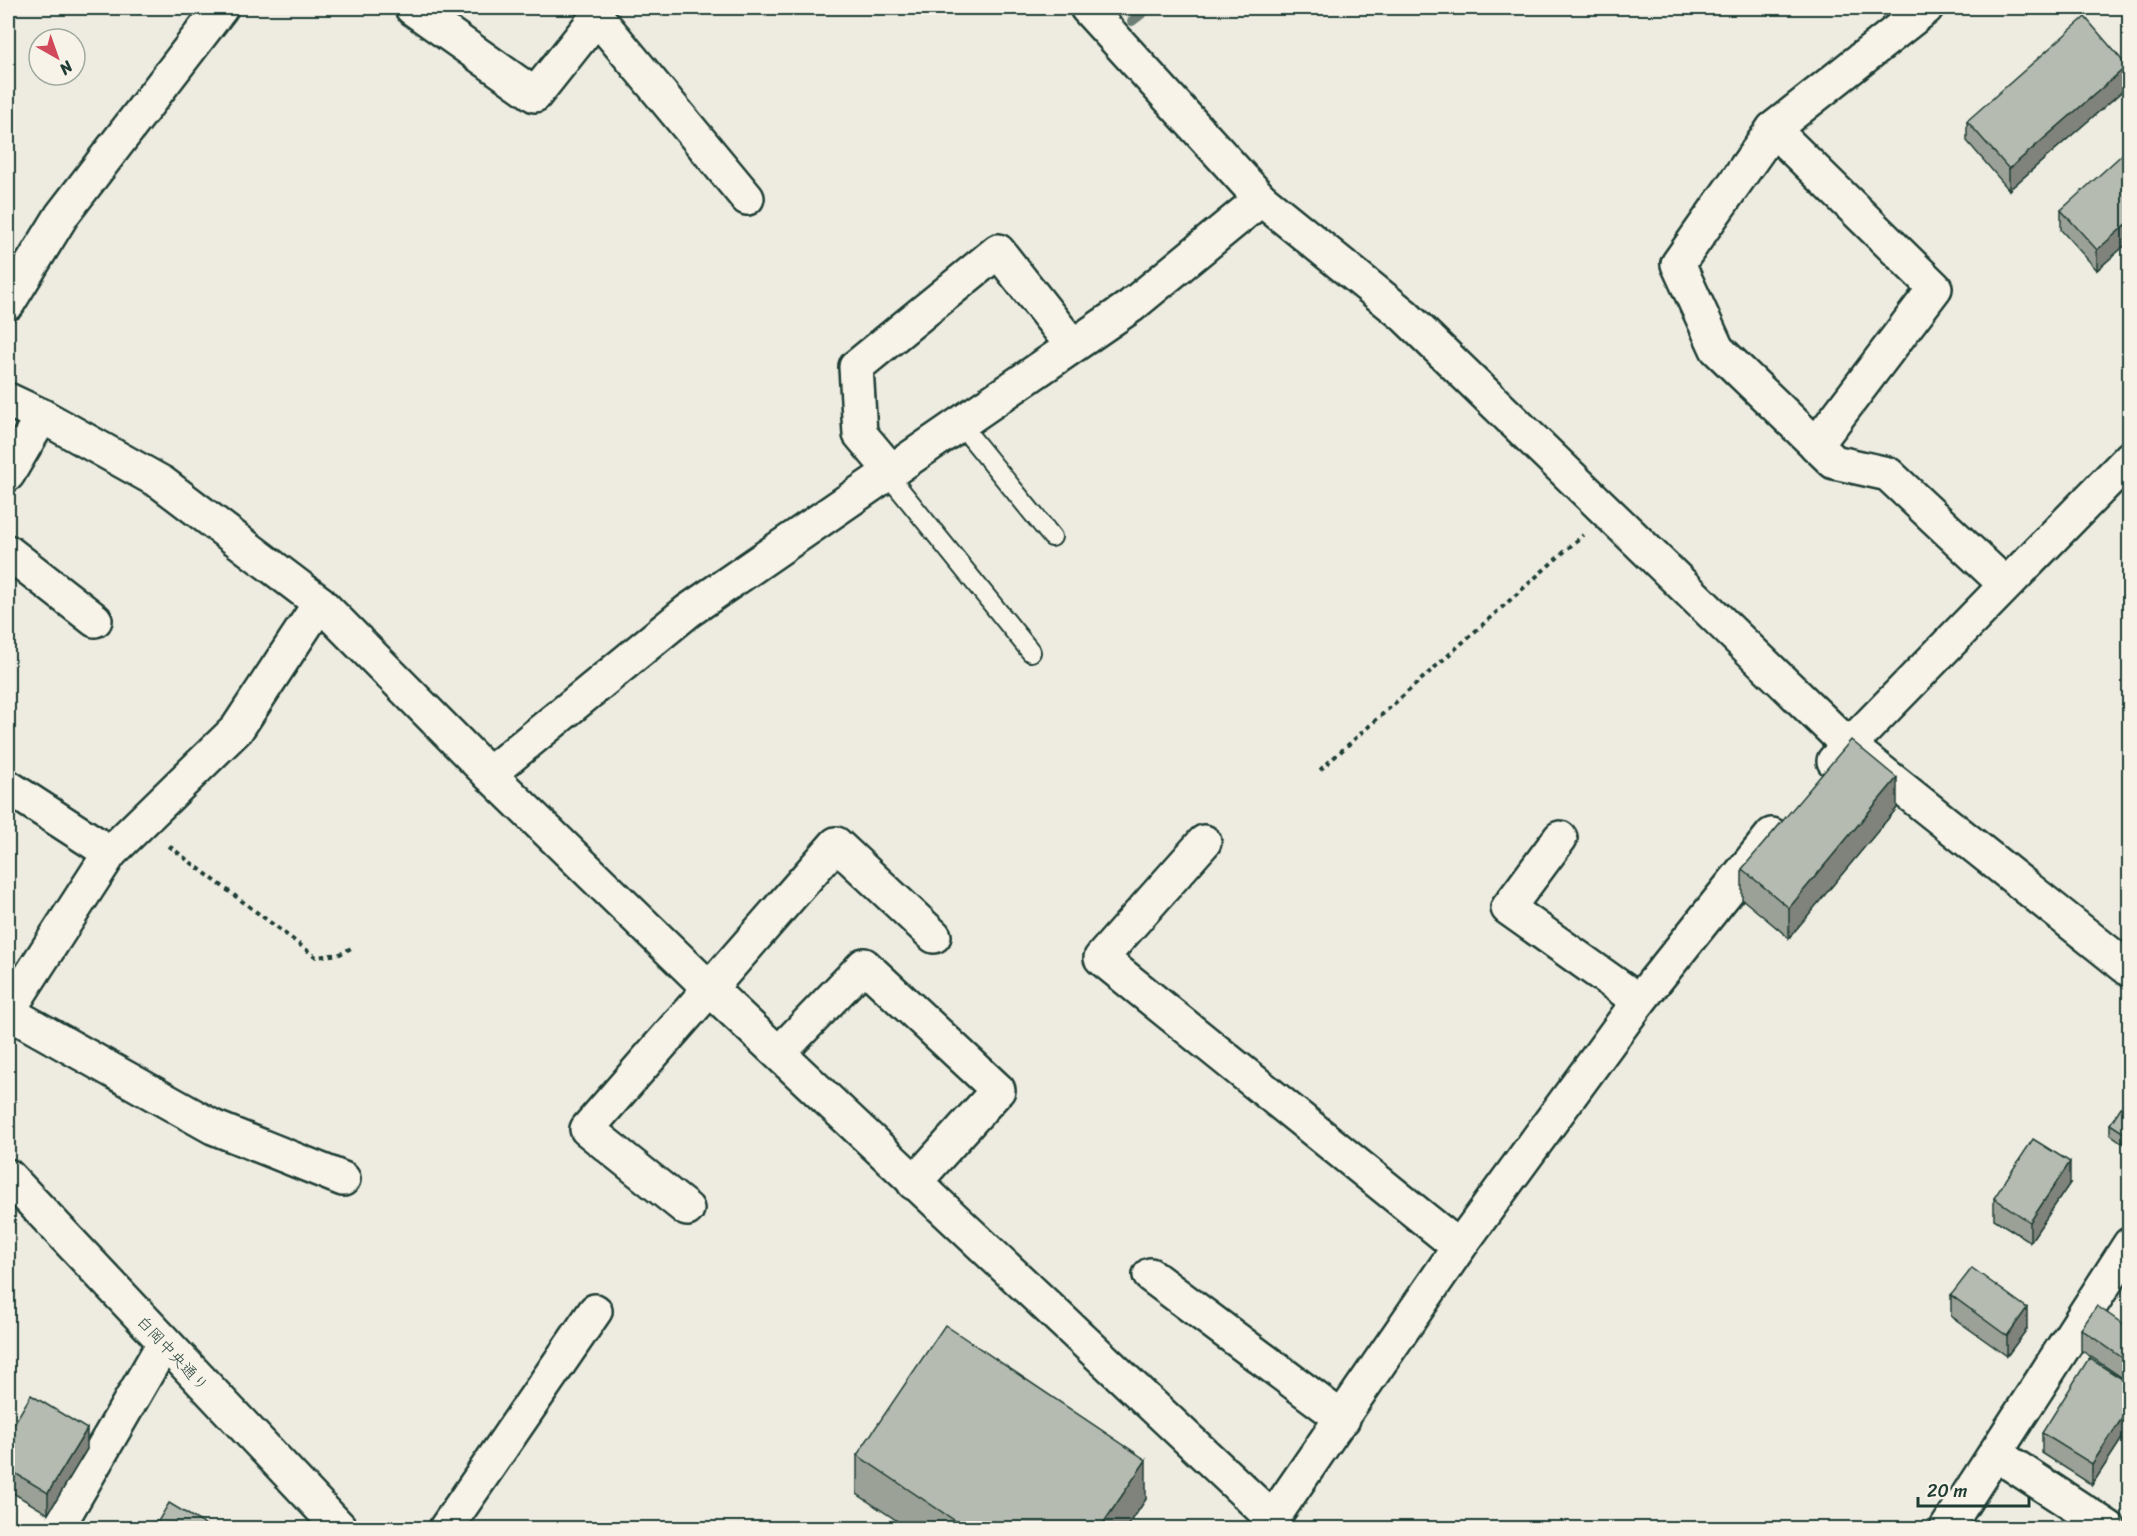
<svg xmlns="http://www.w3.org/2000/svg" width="2137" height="1536" font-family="Sriracha,'Klee One',sans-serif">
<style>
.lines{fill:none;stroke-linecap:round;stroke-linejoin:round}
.stream{stroke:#6c7e74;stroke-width:10}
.service-casing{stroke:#1f3d34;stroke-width:22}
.minor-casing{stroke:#1f3d34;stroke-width:38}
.tertiary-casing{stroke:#1f3d34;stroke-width:38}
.path{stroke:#1f3d34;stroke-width:4;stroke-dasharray:4.5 4.5;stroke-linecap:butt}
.service{stroke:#f7f3e8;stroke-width:18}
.minor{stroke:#f7f3e8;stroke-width:33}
.tertiary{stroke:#f7f3e8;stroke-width:33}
.wall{fill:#9ca197;stroke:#1f3d34;stroke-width:1.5}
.shaded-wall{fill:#7f837b;stroke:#1f3d34;stroke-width:1.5}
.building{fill:#b5bbb0;stroke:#1f3d34;stroke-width:1.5}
.labels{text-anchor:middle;stroke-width:5;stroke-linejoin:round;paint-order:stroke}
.street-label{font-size:16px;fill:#1f3d34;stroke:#f7f3e8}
</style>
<rect width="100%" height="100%" fill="#eeece1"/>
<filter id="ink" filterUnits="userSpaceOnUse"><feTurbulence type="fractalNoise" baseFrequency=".0167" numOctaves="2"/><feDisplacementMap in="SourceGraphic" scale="12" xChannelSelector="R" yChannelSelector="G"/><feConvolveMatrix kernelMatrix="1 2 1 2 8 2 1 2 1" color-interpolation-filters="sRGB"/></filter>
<g filter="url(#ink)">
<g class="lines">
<!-- stream -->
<polyline class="stream" points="1132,21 1149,8"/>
<defs>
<g id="service">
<polyline points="960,424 1052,537"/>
<polyline points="888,475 1031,652"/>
</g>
<g id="minor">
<polyline points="412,8 535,95 597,17 747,198"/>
<polyline points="1087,8 1261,199 1404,315 1848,745 2130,970"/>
<polyline points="1926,8 1773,129 1678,264 1717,349 1834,462 1888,474 2005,584"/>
<polyline points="1773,129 1935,288 1816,445"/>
<polyline points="8,303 62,215 221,8"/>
<polyline points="8,400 42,416 162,483 320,603 489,774 710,989 1272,1518"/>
<polyline points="892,472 860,434 856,367 998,251 1072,345"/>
<polyline points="8,474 42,416"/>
<polyline points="8,552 95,620"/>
<polyline points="1834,761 2130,458"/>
<polyline points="489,774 688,611 1131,306 1261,199"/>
<polyline points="8,787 110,853"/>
<polyline points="1560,838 1508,908 1639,1001"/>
<polyline points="1204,842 1101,958 1459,1247"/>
<polyline points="8,1011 110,853 237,729 320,603"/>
<polyline points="8,1012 213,1127 343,1179"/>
<polyline points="779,1053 864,965 998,1090 914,1183"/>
<polyline points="687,1209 587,1129 836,844 934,936"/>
<polyline points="1150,1275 1343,1419"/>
<polyline points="1996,1454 2109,1528"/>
<polyline points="8,1507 45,1528"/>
<polyline points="57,1528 164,1343"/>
<polyline points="446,1528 595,1311"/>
<polyline points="1266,1528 1459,1247 1639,1001 1772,835"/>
<polyline points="1947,1528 2130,1244"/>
</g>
<polyline id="tertiary" points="8,1176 340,1528"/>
</defs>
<!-- service casing -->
<use href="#service" class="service-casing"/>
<!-- minor casing -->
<use href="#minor" class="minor-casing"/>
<!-- tertiary casing -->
<use href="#tertiary" class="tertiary-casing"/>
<!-- path -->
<g class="path">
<polyline points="1320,770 1583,535"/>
<polyline points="169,846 316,957 340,954 353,947"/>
</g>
<!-- service -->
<use href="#service" class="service"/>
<!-- minor -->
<use href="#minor" class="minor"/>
<!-- tertiary -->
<use href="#tertiary" class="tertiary"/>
</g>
<!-- wall -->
<g class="wall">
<polygon points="2127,87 2009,190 1967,141 1967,121"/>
<polygon points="2130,155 2130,241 2097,270 2061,230 2061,210"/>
<polygon points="1897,808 1789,938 1742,899 1742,869"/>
<polygon points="2130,1099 2130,1148 2110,1134 2110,1124"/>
<polygon points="2070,1183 2030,1242 1994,1219 1994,1198"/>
<polygon points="1951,1295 2027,1329 2007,1356 1951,1316"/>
<polygon points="2130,1313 2130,1383 2081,1350 2081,1329 2126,1327 2126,1318"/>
<polygon points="2130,1384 2130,1426 2092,1485 2042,1453 2042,1433"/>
<polygon points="8,1434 87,1449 48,1514 8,1490"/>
<polygon points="857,1455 1146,1499 1127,1528 908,1528 857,1494"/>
</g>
<!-- shaded-wall -->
<g class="shaded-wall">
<polygon points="2127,66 2127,87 2009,190 2009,169"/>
<polygon points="2130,221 2130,241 2097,270 2097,250"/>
<polygon points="1897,778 1897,808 1789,938 1789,908"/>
<polygon points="2070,1162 2070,1183 2030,1242 2030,1222"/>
<polygon points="2027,1308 2027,1329 2007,1356 2007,1336"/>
<polygon points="2130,1406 2130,1426 2092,1485 2092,1464"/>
<polygon points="87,1429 87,1449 48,1514 48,1493"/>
<polygon points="1146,1460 1146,1499 1127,1528 1100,1528"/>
</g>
<!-- building -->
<g class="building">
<polygon points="2085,17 2127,66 2009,169 1967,121"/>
<polygon points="2126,151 2130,155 2130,221 2097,250 2061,210"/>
<polygon points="1851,740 1897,778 1789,908 1742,869"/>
<polygon points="2127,1098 2130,1099 2130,1137 2110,1124"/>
<polygon points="2033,1139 2070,1162 2030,1222 1994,1198"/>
<polygon points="1972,1268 2027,1308 2007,1336 1951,1295"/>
<polygon points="2097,1306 2130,1329 2130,1363 2081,1329"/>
<polygon points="945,1325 1146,1460 1100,1528 966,1528 857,1455"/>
<polygon points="2089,1358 2130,1384 2130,1406 2092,1464 2042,1433"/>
<polygon points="31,1395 87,1429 48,1493 8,1469 8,1457 11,1451 8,1448 8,1434"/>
<polygon points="169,1503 211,1528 154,1528"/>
</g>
</g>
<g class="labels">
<!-- street labels -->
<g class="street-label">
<text transform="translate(173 1353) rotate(47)" y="6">白岡中央通り</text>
</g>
</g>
<!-- margin -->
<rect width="2137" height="1536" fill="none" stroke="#f7f3e8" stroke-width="30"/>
<rect x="15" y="15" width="2107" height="1506" fill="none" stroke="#1f3d34" stroke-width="2" filter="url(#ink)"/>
<!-- north arrow -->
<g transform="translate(57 57) rotate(140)"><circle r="28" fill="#f7f3e8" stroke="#a1aaa0" stroke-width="1.5"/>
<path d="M0-4.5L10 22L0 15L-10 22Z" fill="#d1495b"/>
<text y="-9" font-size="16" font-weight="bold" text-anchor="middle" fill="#1f3d34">N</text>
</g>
<!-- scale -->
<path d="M1918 1497v9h111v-9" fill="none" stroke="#1f3d34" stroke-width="3"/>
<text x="1927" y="1497" font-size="18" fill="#1f3d34" stroke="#f7f3e8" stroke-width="4.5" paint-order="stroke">20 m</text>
</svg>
